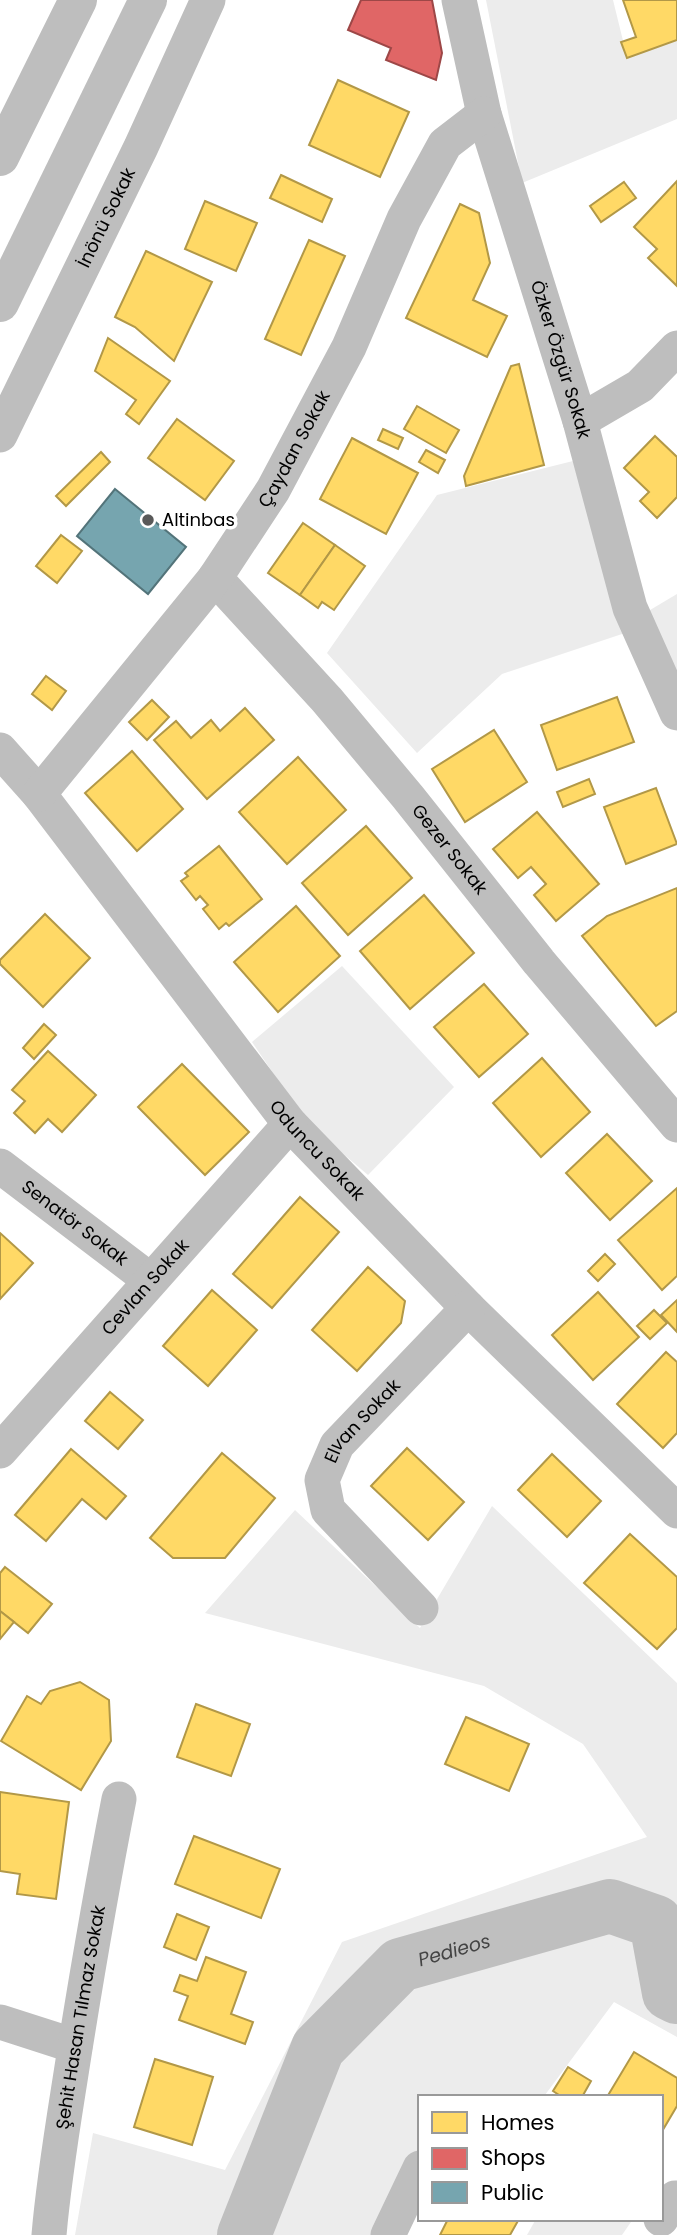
<svg xmlns="http://www.w3.org/2000/svg" width="677" height="2235" font-family="Poppins,sans-serif">
<style>
.green{fill:#ececec}
.homes{fill:#ffd966;stroke:#b29847;stroke-width:2}
.shops{fill:#e06666;stroke:#9d4747;stroke-width:2}
.public{fill:#76a5af;stroke:#53747a;stroke-width:2}
.lines{fill:none;stroke-linecap:round;stroke-linejoin:round}
.river{stroke:#bfbfbf;stroke-width:54}
.minor{stroke:#bebebe;stroke-width:35}
.highway{stroke:#bebebe;stroke-width:38}
.poi-dot{fill:#595959;stroke:#fff;stroke-width:2.5}
.labels{text-anchor:middle;stroke-width:7;stroke-linejoin:round;paint-order:stroke}
.street-label{font-size:18px;fill:#000;stroke:#fff}
.poi-label{font-size:18px;fill:#000;stroke:#fff;text-anchor:start}
.water-label{font-size:19px;font-style:italic;fill:#444;stroke:#fff}
</style>
<rect width="100%" height="100%" fill="#fff"/>
<!-- green -->
<g class="green">
<polygon points="486,0 613,0 627,57 677,38 677,119 522,183"/>
<polygon points="577,460 628,632 502,674 417,753 327,653 437,495"/>
<polygon points="677,594 677,685 645,613"/>
<polygon points="342,966 454,1087 368,1175 307,1123 252,1042"/>
<polygon points="492,1506 677,1683 677,2037 614,2002 545,2095 420,2097 420,2145 373,2235 75,2235 93,2133 225,2170 342,1942 647,1837 583,1744 484,1686 205,1613 295,1510 420,1628"/>
<polygon points="536,2219 633,2219 622,2235 527,2235"/>
</g>
<!-- homes -->
<g class="homes">
<polygon points="623,0 677,0 677,40 627,58 621,42 636,37"/>
<polygon points="338,80 409,112 380,177 309,145"/>
<polygon points="281,175 332,199 322,222 270,198"/>
<polygon points="677,181 677,286 648,258 657,249 634,227"/>
<polygon points="624,182 636,198 601,222 590,206"/>
<polygon points="205,201 257,223 236,271 185,249"/>
<polygon points="460,204 479,213 490,263 473,300 507,316 487,357 406,318"/>
<polygon points="309,240 345,256 301,355 265,339"/>
<polygon points="146,251 212,282 174,361 135,327 115,317"/>
<polygon points="108,338 170,381 139,424 126,414 136,400 95,371"/>
<polygon points="519,364 544,465 466,486 464,476 511,366"/>
<polygon points="417,406 459,430 446,453 404,429"/>
<polygon points="177,419 234,461 205,500 148,458"/>
<polygon points="383,429 403,438 398,449 378,440"/>
<polygon points="655,436 677,457 677,497 657,518 640,501 649,492 624,468"/>
<polygon points="352,438 418,473 386,534 320,499"/>
<polygon points="426,450 445,460 438,473 419,462"/>
<polygon points="101,452 110,462 66,506 56,496"/>
<polygon points="303,523 335,545 300,595 268,573"/>
<polygon points="61,535 82,551 57,583 36,566"/>
<polygon points="335,545 365,566 334,610 322,602 318,608 300,595"/>
<polygon points="46,676 66,691 52,710 32,694"/>
<polygon points="617,697 634,742 557,770 541,725"/>
<polygon points="152,700 169,717 147,740 129,722"/>
<polygon points="245,708 274,740 207,799 154,740 176,721 191,738 211,720 220,731"/>
<polygon points="494,730 527,782 465,822 432,769"/>
<polygon points="132,751 183,809 137,851 85,793"/>
<polygon points="298,757 346,810 287,864 239,812"/>
<polygon points="589,779 595,794 563,807 557,792"/>
<polygon points="656,788 677,844 626,864 604,807"/>
<polygon points="537,812 599,884 556,921 534,895 546,884 531,867 518,878 493,849"/>
<polygon points="366,826 412,878 348,935 302,883"/>
<polygon points="219,846 262,899 229,926 226,923 219,929 203,909 208,905 200,896 196,900 181,881 188,876 185,873"/>
<polygon points="677,888 677,1011 656,1026 582,936 607,916"/>
<polygon points="424,895 474,953 410,1009 360,951"/>
<polygon points="296,906 340,956 278,1012 234,962"/>
<polygon points="45,914 90,958 43,1007 0,964 0,960"/>
<polygon points="484,984 528,1034 479,1077 434,1027"/>
<polygon points="44,1024 56,1035 34,1059 23,1048"/>
<polygon points="48,1051 96,1095 62,1132 48,1119 35,1133 14,1113 25,1101 12,1090"/>
<polygon points="542,1058 590,1112 541,1157 493,1103"/>
<polygon points="182,1064 249,1132 205,1175 138,1107"/>
<polygon points="607,1134 652,1181 610,1220 566,1173"/>
<polygon points="677,1188 677,1276 662,1290 618,1240"/>
<polygon points="300,1197 339,1232 272,1308 233,1274"/>
<polygon points="0,1233 33,1263 0,1299"/>
<polygon points="605,1254 615,1264 598,1281 588,1271"/>
<polygon points="368,1267 405,1301 401,1323 357,1371 312,1330"/>
<polygon points="212,1290 257,1330 208,1386 163,1346"/>
<polygon points="598,1292 639,1337 593,1380 552,1335"/>
<polygon points="677,1300 677,1332 661,1315"/>
<polygon points="654,1310 667,1323 650,1339 637,1326"/>
<polygon points="666,1352 677,1362 677,1433 663,1448 617,1404"/>
<polygon points="110,1392 143,1420 118,1449 85,1421"/>
<polygon points="407,1448 464,1502 428,1540 371,1486"/>
<polygon points="71,1449 126,1496 106,1519 82,1499 46,1541 15,1515"/>
<polygon points="222,1453 275,1498 225,1558 173,1558 150,1538"/>
<polygon points="552,1454 601,1501 567,1537 518,1490"/>
<polygon points="630,1534 677,1577 677,1628 657,1649 584,1583"/>
<polygon points="5,1567 52,1604 28,1633 0,1611 0,1573"/>
<polygon points="0,1611 14,1622 0,1639"/>
<polygon points="80,1682 109,1700 111,1741 81,1790 1,1741 27,1696 41,1704 50,1691"/>
<polygon points="196,1704 250,1724 231,1776 177,1757"/>
<polygon points="466,1717 529,1744 509,1791 445,1764"/>
<polygon points="0,1792 69,1802 56,1899 17,1894 20,1874 0,1871"/>
<polygon points="194,1836 280,1869 261,1918 175,1884"/>
<polygon points="177,1914 209,1927 196,1960 164,1947"/>
<polygon points="206,1957 246,1972 231,2014 253,2022 245,2044 179,2020 188,1996 174,1991 180,1975 197,1981"/>
<polygon points="634,2052 677,2078 677,2106 661,2133 661,2097 607,2097"/>
<polygon points="155,2059 213,2077 192,2145 134,2127"/>
<polygon points="568,2067 591,2081 582,2097 562,2097 553,2091"/>
<polygon points="448,2219 519,2219 510,2235 440,2235"/>
</g>
<!-- shops -->
<polygon class="shops" points="361,0 432,0 442,53 436,80 386,60 391,48 348,30"/>
<!-- public -->
<polygon class="public" points="115,489 186,547 148,594 77,536"/>
<g class="lines">
<!-- river -->
<path class="river" id="s1" d="M244 2235 318 2048 400 1965 610 1906 656 1922 669 1993 677 1997"/>
<!-- minor -->
<g class="minor">
<path id="s2" d="M459 0 484 114 580 421 630 608 677 713"/>
<polyline points="580,421 640,386 677,348"/>
<path id="s3" d="M0 435 141 147 208 0"/>
<path id="s4" d="M215 578 327 700 408 797 539 962 677 1125"/>
<path id="s5" d="M0 750 39 794 290 1124 468 1308 677 1511"/>
<path id="s6" d="M39 794 215 578 273 490 349 347 404 219 445 144 484 114"/>
<path id="s7" d="M0 1166 150 1280"/>
<path id="s8" d="M0 1451 290 1124"/>
<path id="s9" d="M421 1608 328 1510 322 1480 337 1445 468 1308"/>
<polyline points="0,2022 75,2046"/>
<polyline points="661,2219 675,2198"/>
<path id="s10" d="M49 2235C54 2176 64 2119 73 2061 87 1973 102 1886 119 1799"/>
<polyline points="388,2235 420,2168"/>
</g>
<!-- highway -->
<g class="highway">
<polyline points="0,157 78,0"/>
<polyline points="0,303 148,0"/>
</g>
</g>
<!-- markers -->
<circle class="poi-dot" cx="148" cy="520" r="7"/>
<g class="labels">
<!-- street labels -->
<g class="street-label">
<text dy="6" stroke="none"><textPath href="#s3" startOffset="242">İnönü Sokak</textPath></text>
<text dy="6" stroke="none"><textPath href="#s2" startOffset="374">Özker Özgür Sokak</textPath></text>
<text dy="6" stroke="none"><textPath href="#s6" startOffset="430">Çaydan Sokak</textPath></text>
<text dy="6" stroke="none"><textPath href="#s4" startOffset="359">Gezer Sokak</textPath></text>
<text dy="6" stroke="none"><textPath href="#s5" startOffset="511">Oduncu Sokak</textPath></text>
<text dy="6" stroke="none"><textPath href="#s7" startOffset="94">Senatör Sokak</textPath></text>
<text dy="6" stroke="none"><textPath href="#s8" startOffset="219">Cevlan Sokak</textPath></text>
<text dy="6" stroke="none"><textPath href="#s9" startOffset="238">Elvan Sokak</textPath></text>
<text dy="6" stroke="none"><textPath href="#s10" startOffset="220">Şehit Hasan Tılmaz Sokak</textPath></text>
</g>
<!-- poi labels -->
<g class="poi-label">
<text x="162" y="526">Altinbas</text>
</g>
<!-- water labels -->
<g class="water-label">
<text dy="7" stroke="none"><textPath href="#s1" startOffset="374">Pedieos</textPath></text>
</g>
</g>
<!-- legend -->
<rect x="418" y="2095" width="245" height="126" fill="#ffffff" stroke="#999999" stroke-width="2"/>
<rect x="432" y="2112" width="35" height="21" fill="#ffd966" stroke="#999999" stroke-width="2"/>
<text x="481" y="2130" font-size="21" fill="#000000">Homes</text>
<rect x="432" y="2148" width="35" height="21" fill="#e06666" stroke="#999999" stroke-width="2"/>
<text x="481" y="2165" font-size="21" fill="#000000">Shops</text>
<rect x="432" y="2182" width="35" height="21" fill="#76a5af" stroke="#999999" stroke-width="2"/>
<text x="481" y="2200" font-size="21" fill="#000000">Public</text>
</svg>
